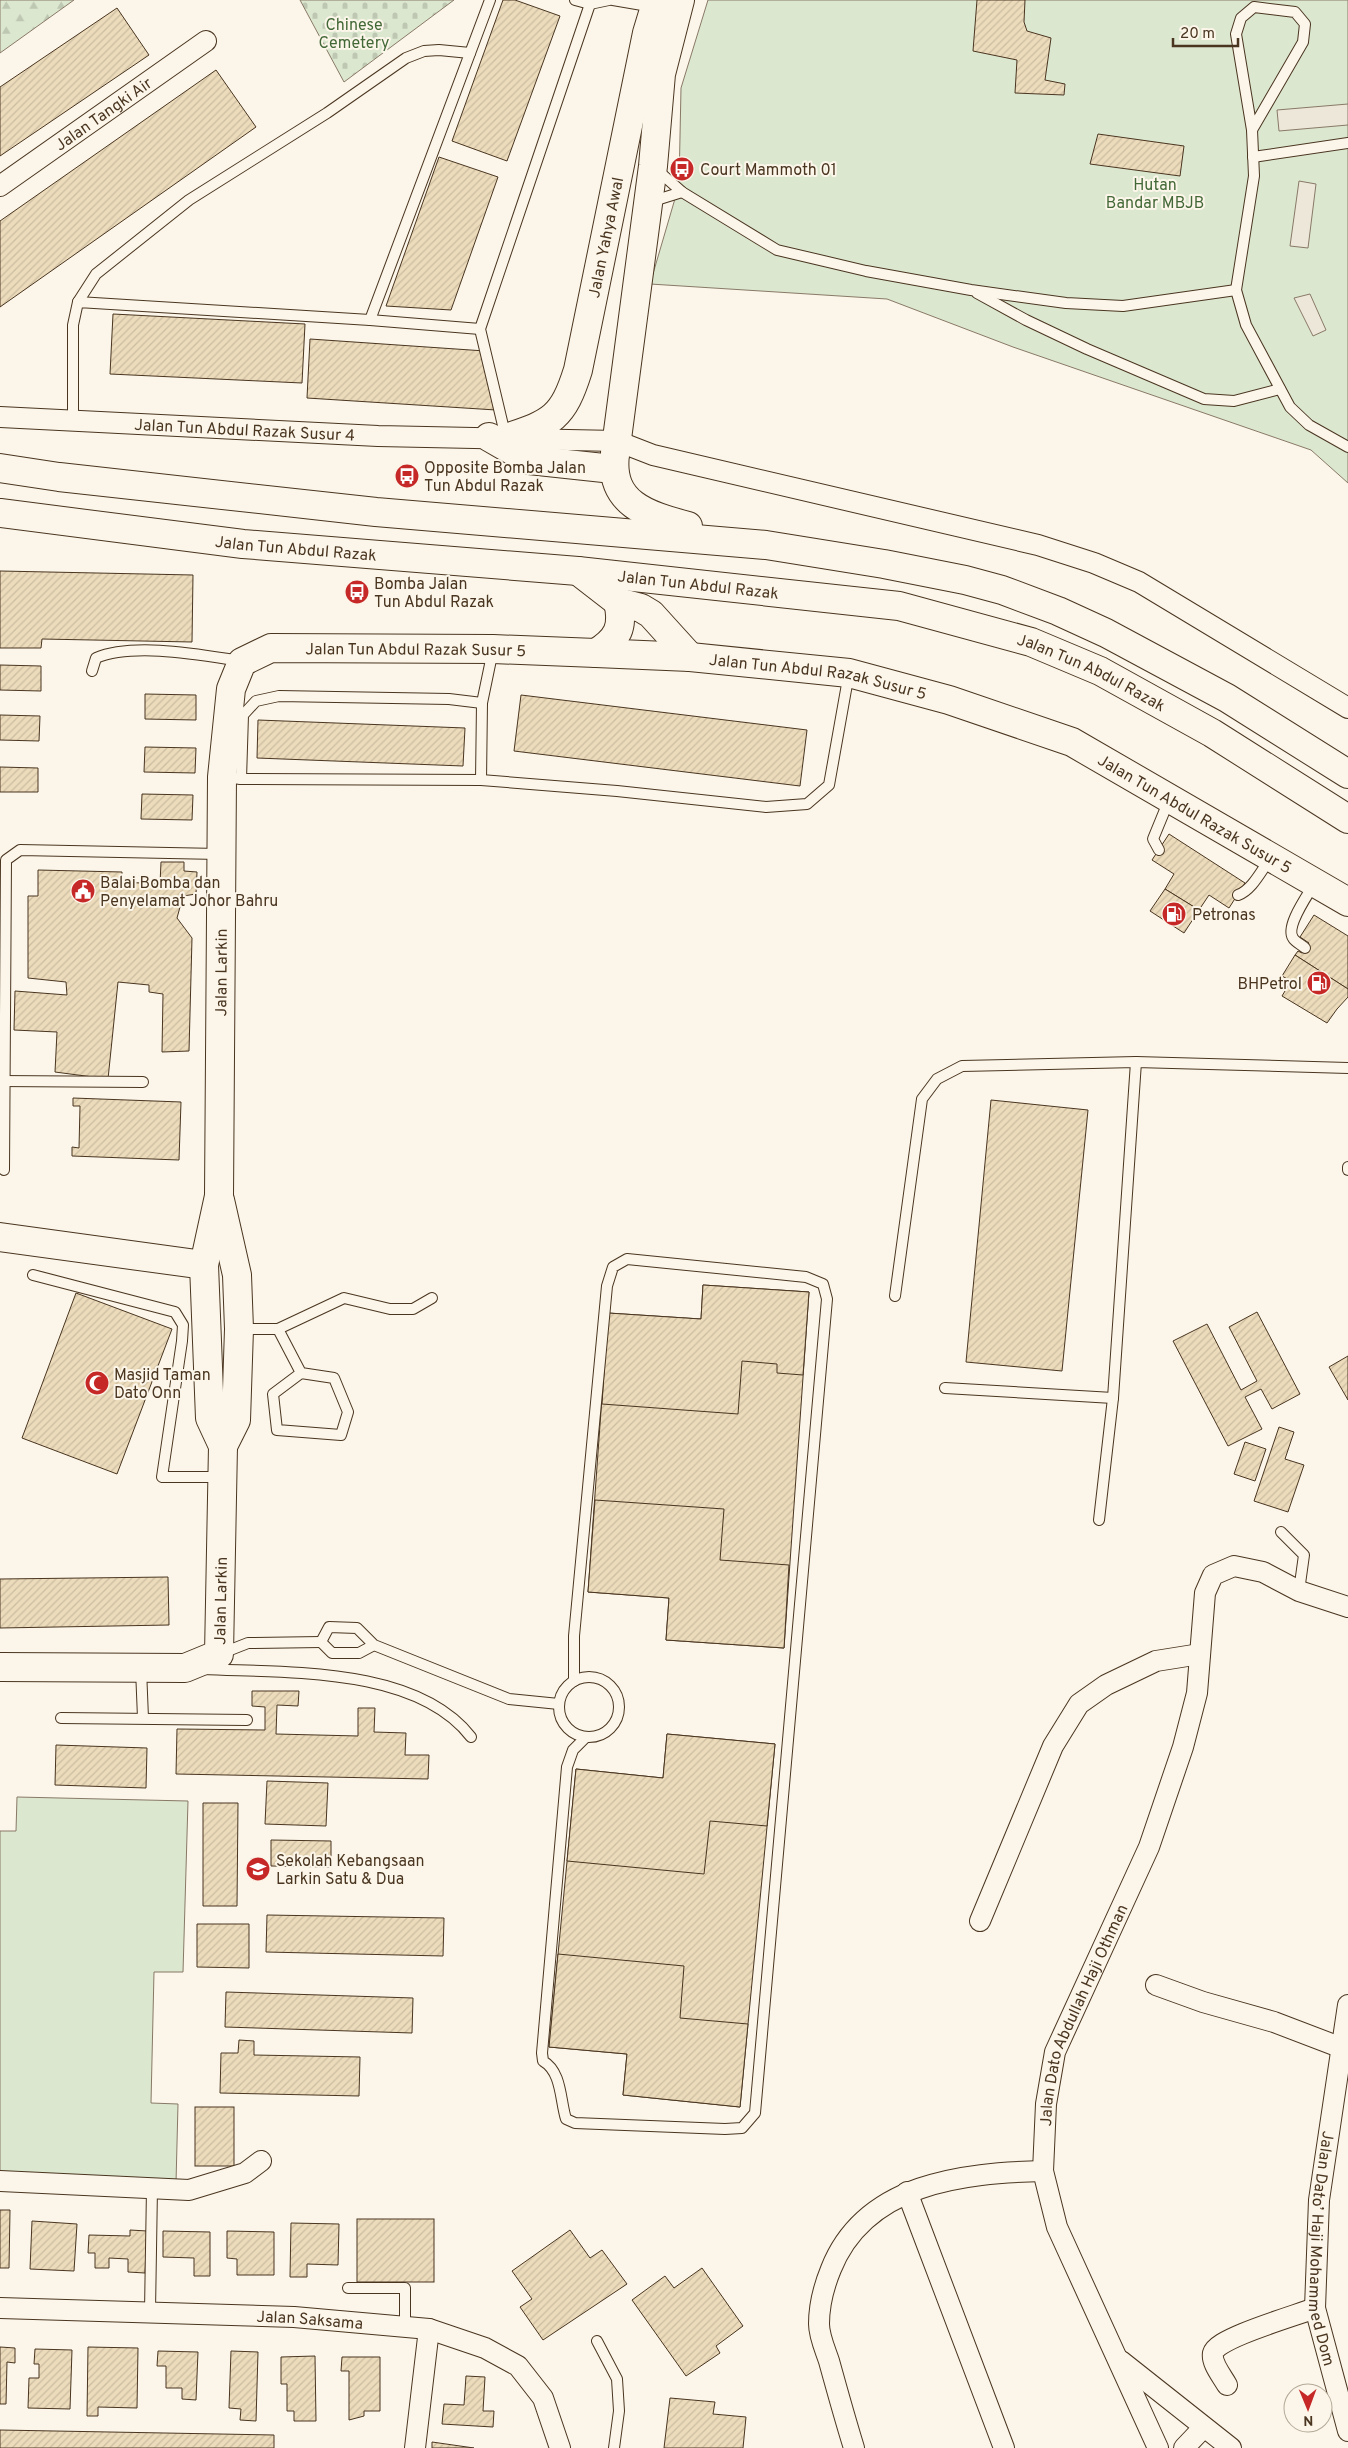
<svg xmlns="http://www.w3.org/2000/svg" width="1348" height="2448" font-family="Overpass,sans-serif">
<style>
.forest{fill:url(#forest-firs);stroke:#887966}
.cemetery{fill:url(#cemetery-stones);stroke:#887966}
.park{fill:#dce7d0;stroke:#887966}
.parking{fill:#ede7d9;stroke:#887966}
.building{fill:url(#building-hatch);stroke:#4a3520}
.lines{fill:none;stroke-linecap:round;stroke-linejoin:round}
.lane-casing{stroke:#4a3520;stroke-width:12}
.street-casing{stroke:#4a3520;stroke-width:22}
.secondary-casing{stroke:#4a3520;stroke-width:30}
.highway-casing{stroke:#4a3520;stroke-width:30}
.lane{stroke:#fbf6e9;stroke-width:10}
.street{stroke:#fbf6e9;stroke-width:20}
.secondary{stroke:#fbf6e9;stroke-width:28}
.highway{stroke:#fbf6e9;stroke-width:28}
.labels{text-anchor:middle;stroke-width:4;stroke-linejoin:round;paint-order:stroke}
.park-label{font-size:16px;fill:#436837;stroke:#fbf6e9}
.street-label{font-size:16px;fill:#4a3520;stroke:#fbf6e9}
.poi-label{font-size:16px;fill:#4a3520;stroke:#fbf6e9;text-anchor:start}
</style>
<defs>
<pattern id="forest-firs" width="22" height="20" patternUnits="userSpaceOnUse" patternTransform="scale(1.25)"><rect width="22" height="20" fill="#dce7d0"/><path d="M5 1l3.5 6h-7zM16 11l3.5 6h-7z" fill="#bec7b2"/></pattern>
<pattern id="cemetery-stones" width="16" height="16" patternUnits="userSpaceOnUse" patternTransform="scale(1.25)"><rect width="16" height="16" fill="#dce7d0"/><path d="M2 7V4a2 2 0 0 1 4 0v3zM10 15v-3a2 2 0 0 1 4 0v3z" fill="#bec7b2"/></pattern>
<pattern id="building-hatch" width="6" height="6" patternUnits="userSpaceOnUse" patternTransform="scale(1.25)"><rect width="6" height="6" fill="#ecdcbc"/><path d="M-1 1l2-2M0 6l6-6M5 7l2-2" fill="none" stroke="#ccbda1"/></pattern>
</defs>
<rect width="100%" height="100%" fill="#fbf6e9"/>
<!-- forest -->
<polygon class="forest" points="0,0 74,0 0,53"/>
<!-- cemetery -->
<polygon class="cemetery" points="300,0 454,0 344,82"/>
<!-- park -->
<g class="park">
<polygon points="708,0 1348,0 1348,483 1311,450 1013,347 887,299 650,284 679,185 681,88"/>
<polygon points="17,1797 188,1801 183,1972 154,1972 151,2103 178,2104 176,2183 0,2179 0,1831 16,1831"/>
</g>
<!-- parking -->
<g class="parking">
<polygon points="1348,104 1348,125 1279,131 1277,110"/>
<polygon points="1299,181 1316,184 1308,248 1290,246"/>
<polygon points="1310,294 1326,330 1313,336 1294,298"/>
</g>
<!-- building -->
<g class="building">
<polygon points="503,0 515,0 560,16 507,161 452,141"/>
<polygon points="977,0 1025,0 1024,22 1027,31 1051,38 1045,80 1065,84 1064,95 1015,93 1017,60 973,51"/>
<polygon points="117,8 149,55 0,156 0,87"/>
<polygon points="216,70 256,127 0,307 0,221"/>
<polygon points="1098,134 1184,146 1180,176 1090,164"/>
<polygon points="439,157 498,177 451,310 386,306"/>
<polygon points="113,314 305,324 302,383 110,374"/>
<polygon points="310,339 485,351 496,410 307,398"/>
<polygon points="0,571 193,575 192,642 42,639 41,648 0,648"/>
<polygon points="0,665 41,666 41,691 0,690"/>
<polygon points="145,694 196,695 196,720 145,719"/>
<polygon points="521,695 807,730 800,786 514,751"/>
<polygon points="0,715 40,716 39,741 0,740"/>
<polygon points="258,720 465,728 463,766 257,758"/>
<polygon points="145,747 196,748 195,773 144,772"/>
<polygon points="0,767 38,768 38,792 0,792"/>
<polygon points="142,794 193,795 192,820 141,819"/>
<polygon points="1169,834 1245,883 1229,908 1209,895 1199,910 1165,889 1174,874 1152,860"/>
<polygon points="161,862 184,862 184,871 197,872 196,894 183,896 177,918 192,938 189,1051 162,1052 163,994 149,992 149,985 118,982 108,1079 55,1072 57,1032 14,1030 15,991 67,995 66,982 28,978 28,896 38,896 38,870 122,872 122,882 160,884"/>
<polygon points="1165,889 1199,910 1184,933 1150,911"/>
<polygon points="1314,915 1348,936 1348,989 1295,955 1298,951 1302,953 1309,943 1300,937"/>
<polygon points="1295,955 1348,989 1348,997 1337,1009 1327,1023 1282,996 1291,981 1282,976"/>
<polygon points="73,1098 181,1102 179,1160 72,1156 72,1147 79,1148 80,1106 73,1106"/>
<polygon points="991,1100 1088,1110 1062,1371 966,1362"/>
<polygon points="703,1285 809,1292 784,1648 666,1640 669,1598 588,1592 608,1313 701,1319"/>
<polygon points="703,1285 809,1292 803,1375 777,1373 777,1364 742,1361 738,1414 602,1404 608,1313 701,1319"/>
<polygon points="76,1293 172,1329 117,1474 22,1438"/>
<polygon points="1257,1312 1300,1394 1272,1409 1261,1389 1245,1397 1262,1429 1228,1446 1173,1341 1207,1324 1241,1390 1257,1381 1229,1327"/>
<polygon points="1348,1356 1348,1400 1329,1367"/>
<polygon points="1279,1427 1294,1432 1285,1459 1304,1465 1288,1512 1254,1501"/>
<polygon points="1245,1442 1266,1449 1255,1481 1234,1474"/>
<polygon points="595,1500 724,1509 720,1560 789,1565 784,1648 666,1640 669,1598 588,1592"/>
<polygon points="168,1577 169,1625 0,1628 0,1579"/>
<polygon points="252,1691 299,1691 298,1706 277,1705 276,1734 358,1736 358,1708 375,1708 374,1732 406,1733 405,1755 429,1755 428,1779 176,1774 177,1729 265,1730 265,1707 252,1706"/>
<polygon points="667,1734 775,1744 740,2107 623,2095 627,2054 549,2047 576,1769 663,1778"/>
<polygon points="667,1734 775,1744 767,1826 710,1821 704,1874 567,1861 576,1769 663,1778"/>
<polygon points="56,1745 147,1748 146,1788 55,1785"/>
<polygon points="267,1781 328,1783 326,1826 265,1824"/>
<polygon points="203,1803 238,1803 237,1906 203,1906"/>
<polygon points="271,1840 331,1841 331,1867 271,1866"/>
<polygon points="267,1915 444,1918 443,1956 266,1952"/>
<polygon points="197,1924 249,1924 249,1968 197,1967"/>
<polygon points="558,1954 684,1966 680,2018 748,2024 740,2107 623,2095 627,2054 549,2047"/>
<polygon points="226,1992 413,1998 412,2033 225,2027"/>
<polygon points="239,2040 254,2041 254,2055 360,2057 359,2096 220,2093 221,2053 238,2053"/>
<rect x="195" y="2107" width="39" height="59"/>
<polygon points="0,2210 10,2210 9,2268 0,2268"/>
<rect x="357" y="2219" width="77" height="63"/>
<polygon points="32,2221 77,2224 74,2271 30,2269"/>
<polygon points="291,2223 339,2224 338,2265 307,2264 307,2277 290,2277"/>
<polygon points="130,2230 147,2231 145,2273 128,2272 128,2259 109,2258 109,2268 95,2268 95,2253 88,2253 89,2235 130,2236"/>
<polygon points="570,2230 590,2258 602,2250 627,2284 543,2340 520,2307 532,2299 512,2271"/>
<polygon points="163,2231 210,2232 210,2276 194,2276 194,2258 163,2257"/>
<polygon points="227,2231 274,2232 274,2275 237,2275 237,2259 227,2258"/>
<polygon points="702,2268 743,2326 716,2346 720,2353 686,2376 632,2300 665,2276 674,2288"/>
<polygon points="0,2347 15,2348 15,2363 7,2362 6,2404 0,2404"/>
<polygon points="88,2347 138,2348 137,2408 98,2407 98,2416 87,2416"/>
<polygon points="35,2349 72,2350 70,2409 28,2408 29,2378 39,2378 39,2364 34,2364"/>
<polygon points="158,2351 198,2352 196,2400 182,2399 182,2388 166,2388 166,2366 157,2366"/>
<polygon points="231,2351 258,2352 256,2421 240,2420 241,2409 229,2408"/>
<polygon points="315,2356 316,2421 294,2421 294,2411 287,2411 287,2384 281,2384 281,2357"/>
<polygon points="342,2357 380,2357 380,2411 364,2411 364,2416 349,2420 349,2371 341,2371"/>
<polygon points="466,2376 485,2377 483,2411 494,2411 493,2427 442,2424 444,2404 464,2405"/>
<polygon points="670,2398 715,2402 713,2414 746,2417 743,2448 664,2448"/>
<polygon points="0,2430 274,2435 274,2448 0,2448"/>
<polygon points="432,2442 474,2448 432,2448"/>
</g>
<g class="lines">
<defs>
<g id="lane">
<polyline points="575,0 590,4 609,0"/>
<polyline points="613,0 654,7"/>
<polyline points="1252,130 1303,42 1305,24 1295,12 1254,7 1241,18 1236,34 1252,130 1254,176 1236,290 1246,325 1290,407 1309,425 1348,447"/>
<polyline points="1253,157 1348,143"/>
<polyline points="656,169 682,192 777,250 866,271 971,290 1066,303 1123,306 1236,290"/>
<polyline points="650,202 682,192"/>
<polyline points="977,293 1026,320 1087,349 1204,399 1234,401 1280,389"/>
<polyline points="78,302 96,274 189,200 327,113 406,58 424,51 439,50 470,53"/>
<polyline points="370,320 490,0"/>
<polyline points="73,420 73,325 78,302 370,320 480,329"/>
<polyline points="506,438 480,329 590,4"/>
<path d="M92 671 96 658C134 642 201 655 241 661"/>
<polyline points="223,777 241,779 481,780 617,791 766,807 807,804 829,785 849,673"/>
<polyline points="241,779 243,715 256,701 279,696 449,699 482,703"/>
<polyline points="481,780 482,703 493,650"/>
<polyline points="1159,850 1153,839 1169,800"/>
<path d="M1238 895C1252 890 1261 871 1270 859"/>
<path d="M1305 948C1302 945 1295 942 1293 938 1285 926 1308 895 1314 884"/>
<polyline points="0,1081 143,1082"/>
<polyline points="1348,1167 1348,1170"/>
<polyline points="4,1170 6,860 20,850 219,854"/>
<polyline points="33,1275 175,1312 183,1325 182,1341 162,1477 220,1477"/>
<polyline points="895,1296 922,1099 937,1079 962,1066 1136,1062 1348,1068"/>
<polyline points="239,1329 278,1329 301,1373 334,1378 348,1412 341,1435 277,1430 273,1394 301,1373"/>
<polyline points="278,1329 344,1298 390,1309 413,1309 432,1298"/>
<polyline points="945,1388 1113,1398"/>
<polyline points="1099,1520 1113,1398 1136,1062"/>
<polyline points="1281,1532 1304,1555 1299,1591"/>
<polyline points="374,1645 359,1653 332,1653 321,1642 329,1627 357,1628 374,1645 509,1699 559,1704"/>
<polyline points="220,1654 248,1643 321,1642"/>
<polyline points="141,1669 143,1718"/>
<path d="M203 1669C285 1673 416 1666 471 1737"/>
<circle cx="589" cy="1707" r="30"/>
<path d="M574 1681V1636L607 1286 613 1267 627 1259 806 1277 823 1284 827 1299 755 2113 742 2128 725 2129 575 2123 566 2119C560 2100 562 2072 543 2061L542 2053 567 1767 573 1750 586 1737"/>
<polyline points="61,1718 247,1720"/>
<polyline points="348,2288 405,2288 405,2327"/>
<polyline points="150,2311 152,2188"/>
<polyline points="597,2341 617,2379 619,2411 614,2448"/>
</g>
<g id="street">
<path id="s1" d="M0 186 206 41"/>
<path id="s2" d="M0 417 378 436 617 441 653 455 1038 545 1094 563 1139 582 1348 708"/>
<polyline points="980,1921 1053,1746 1079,1704 1106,1685 1156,1661 1200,1654"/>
<polyline points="1156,1985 1203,2002 1274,2022 1342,2048"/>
<path id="s3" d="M1348 2005 1319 2200 1315 2308 1348 2431"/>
<polyline points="0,2181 189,2190 245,2173 261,2161"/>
<polyline points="907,2192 1004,2448"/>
<path id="s4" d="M0 2308 294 2317 429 2329 485 2348 518 2366 543 2398 560 2448"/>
<polyline points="1121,2361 1231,2448"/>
<path d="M1227 2385C1222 2376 1211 2363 1213 2353 1216 2338 1298 2315 1315 2308"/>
<polyline points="415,2448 429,2329"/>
<path d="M854 2448C845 2419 837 2390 829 2361 825 2349 819 2336 819 2324 819 2305 824 2286 831 2269 865 2183 963 2173 1043 2171"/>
<path id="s5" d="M1158 2448 1057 2227 1043 2171 1046 2104 1055 2052 1149 1847 1183 1747 1197 1693 1205 1593 1213 1575 1234 1566 1263 1572 1299 1591 1348 1607"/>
<polyline points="1184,2448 1203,2428"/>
</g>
<g id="secondary">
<path id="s6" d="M506 438C552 423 563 418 578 370L647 33 657 0"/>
<polyline points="615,454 653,166 661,74 680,0"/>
<polyline points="220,1200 237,1275 239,1329 236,1420 223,1446"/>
<polyline points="0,1237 204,1265"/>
<path id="s7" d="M0 1667 185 1668 219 1654 223 1446 210 1418 204 1265 219 1196 222 777 231 689 242 662 271 648 493 649 596 653 690 657 849 673 949 700 1072 742 1348 902"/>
</g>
<g id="highway">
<polyline points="489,437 529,460 613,469"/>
<path d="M615 454C609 504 647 515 688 526"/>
<polyline points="0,468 59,477 376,512 766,545 884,564 965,580 1002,590 1058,611 1106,633 1227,698 1348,774"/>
<path id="s8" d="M0 513 243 544 578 571 899 606 1031 642 1100 671 1212 733 1348 819"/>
<polyline points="578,571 618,602 641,608 651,614 690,657"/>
<path d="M596 653C618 639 624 627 618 602"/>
</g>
</defs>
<!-- lane casing -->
<use href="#lane" class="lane-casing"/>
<!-- street casing -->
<use href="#street" class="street-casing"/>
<!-- secondary casing -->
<use href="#secondary" class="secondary-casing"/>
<!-- highway casing -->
<use href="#highway" class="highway-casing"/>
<!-- lane -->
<use href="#lane" class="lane"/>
<!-- street -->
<use href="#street" class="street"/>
<!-- secondary -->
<use href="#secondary" class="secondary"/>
<!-- highway -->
<use href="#highway" class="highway"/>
</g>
<!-- icons -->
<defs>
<symbol id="bus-disc" viewBox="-11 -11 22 22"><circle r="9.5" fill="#c62828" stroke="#fbf6e9"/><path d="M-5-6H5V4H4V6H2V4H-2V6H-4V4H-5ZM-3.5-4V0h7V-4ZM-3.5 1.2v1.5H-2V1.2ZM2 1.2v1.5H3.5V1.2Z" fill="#fff"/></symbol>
<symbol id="civic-disc" viewBox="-11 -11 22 22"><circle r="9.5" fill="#c62828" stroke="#fbf6e9"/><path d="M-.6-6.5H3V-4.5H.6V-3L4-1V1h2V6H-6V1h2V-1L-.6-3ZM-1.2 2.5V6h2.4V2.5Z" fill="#fff"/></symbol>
<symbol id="fuel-disc" viewBox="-11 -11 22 22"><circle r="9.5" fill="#c62828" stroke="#fbf6e9"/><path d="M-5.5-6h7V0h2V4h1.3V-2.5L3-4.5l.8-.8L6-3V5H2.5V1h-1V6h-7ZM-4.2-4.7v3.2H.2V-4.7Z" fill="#fff"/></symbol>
<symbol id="mosque-disc" viewBox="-11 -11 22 22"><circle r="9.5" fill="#c62828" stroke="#fbf6e9"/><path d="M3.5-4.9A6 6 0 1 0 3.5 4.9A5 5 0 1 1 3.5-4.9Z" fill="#fff"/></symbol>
<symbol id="school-disc" viewBox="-11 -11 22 22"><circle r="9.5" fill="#c62828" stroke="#fbf6e9"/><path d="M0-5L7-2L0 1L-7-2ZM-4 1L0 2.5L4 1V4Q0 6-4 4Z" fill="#fff"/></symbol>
</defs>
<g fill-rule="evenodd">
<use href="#bus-disc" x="668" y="155" width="28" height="28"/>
<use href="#bus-disc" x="393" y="462" width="28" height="28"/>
<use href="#bus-disc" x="343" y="578" width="28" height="28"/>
<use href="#civic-disc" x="69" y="877" width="28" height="28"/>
<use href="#fuel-disc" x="1160" y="900" width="28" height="28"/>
<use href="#fuel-disc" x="1305" y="969" width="28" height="28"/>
<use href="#mosque-disc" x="83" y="1369" width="28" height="28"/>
<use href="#school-disc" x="244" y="1855" width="28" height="28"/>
</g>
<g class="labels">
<!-- park labels -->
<g class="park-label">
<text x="354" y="30">Chinese<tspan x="354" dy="18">Cemetery</tspan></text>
<text x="1155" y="190">Hutan<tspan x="1155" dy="18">Bandar MBJB</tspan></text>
</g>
<!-- street labels -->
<g class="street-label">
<text dy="6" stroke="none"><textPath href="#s1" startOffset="126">Jalan Tangki Air</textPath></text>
<text dy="6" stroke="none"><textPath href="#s6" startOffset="241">Jalan Yahya Awal</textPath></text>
<text dy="6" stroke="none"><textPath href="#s2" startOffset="245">Jalan Tun Abdul Razak Susur 4</textPath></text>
<text dy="6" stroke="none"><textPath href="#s8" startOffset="298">Jalan Tun Abdul Razak</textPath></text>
<text dy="6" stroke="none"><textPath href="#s8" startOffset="702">Jalan Tun Abdul Razak</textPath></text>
<text dy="6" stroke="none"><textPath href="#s7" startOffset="1398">Jalan Tun Abdul Razak Susur 5</textPath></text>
<text dy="6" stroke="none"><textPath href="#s8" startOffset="1108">Jalan Tun Abdul Razak</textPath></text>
<text dy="6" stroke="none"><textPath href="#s7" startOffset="1802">Jalan Tun Abdul Razak Susur 5</textPath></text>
<text dy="6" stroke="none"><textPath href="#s7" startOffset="2208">Jalan Tun Abdul Razak Susur 5</textPath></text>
<text dy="6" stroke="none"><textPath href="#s7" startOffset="908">Jalan Larkin</textPath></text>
<text dy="6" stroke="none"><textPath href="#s7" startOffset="275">Jalan Larkin</textPath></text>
<text dy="6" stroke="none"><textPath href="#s5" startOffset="464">Jalan Dato Abdullah Haji Othman</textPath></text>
<text dy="6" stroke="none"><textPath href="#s3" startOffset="246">Jalan Dato’ Haji Mohammed Dom</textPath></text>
<text dy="6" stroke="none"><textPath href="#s4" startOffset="310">Jalan Saksama</textPath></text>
</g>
<!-- poi labels -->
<g class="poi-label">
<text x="700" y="175">Court Mammoth 01</text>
<text x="424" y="473">Opposite Bomba Jalan<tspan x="424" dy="18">Tun Abdul Razak</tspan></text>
<text x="374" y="589">Bomba Jalan<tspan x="374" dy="18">Tun Abdul Razak</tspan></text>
<text x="100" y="888">Balai Bomba dan<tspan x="100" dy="18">Penyelamat Johor Bahru</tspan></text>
<text x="1192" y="920">Petronas</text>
<text x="1302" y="989" text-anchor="end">BHPetrol</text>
<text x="114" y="1380">Masjid Taman<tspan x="114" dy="18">Dato Onn</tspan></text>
<text x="276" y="1866">Sekolah Kebangsaan<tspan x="276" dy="18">Larkin Satu &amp; Dua</tspan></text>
</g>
</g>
<!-- north arrow -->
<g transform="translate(1308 2408) rotate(179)"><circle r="24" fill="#fbf6e9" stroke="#b4a999"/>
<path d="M0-4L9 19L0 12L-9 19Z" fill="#c62828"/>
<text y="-8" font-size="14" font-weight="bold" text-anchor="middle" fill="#4a3520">N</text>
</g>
<!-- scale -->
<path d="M1173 38v8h65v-8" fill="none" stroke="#4a3520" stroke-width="2.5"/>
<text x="1180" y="38" font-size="15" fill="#4a3520" stroke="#fbf6e9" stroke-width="4" paint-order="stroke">20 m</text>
</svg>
